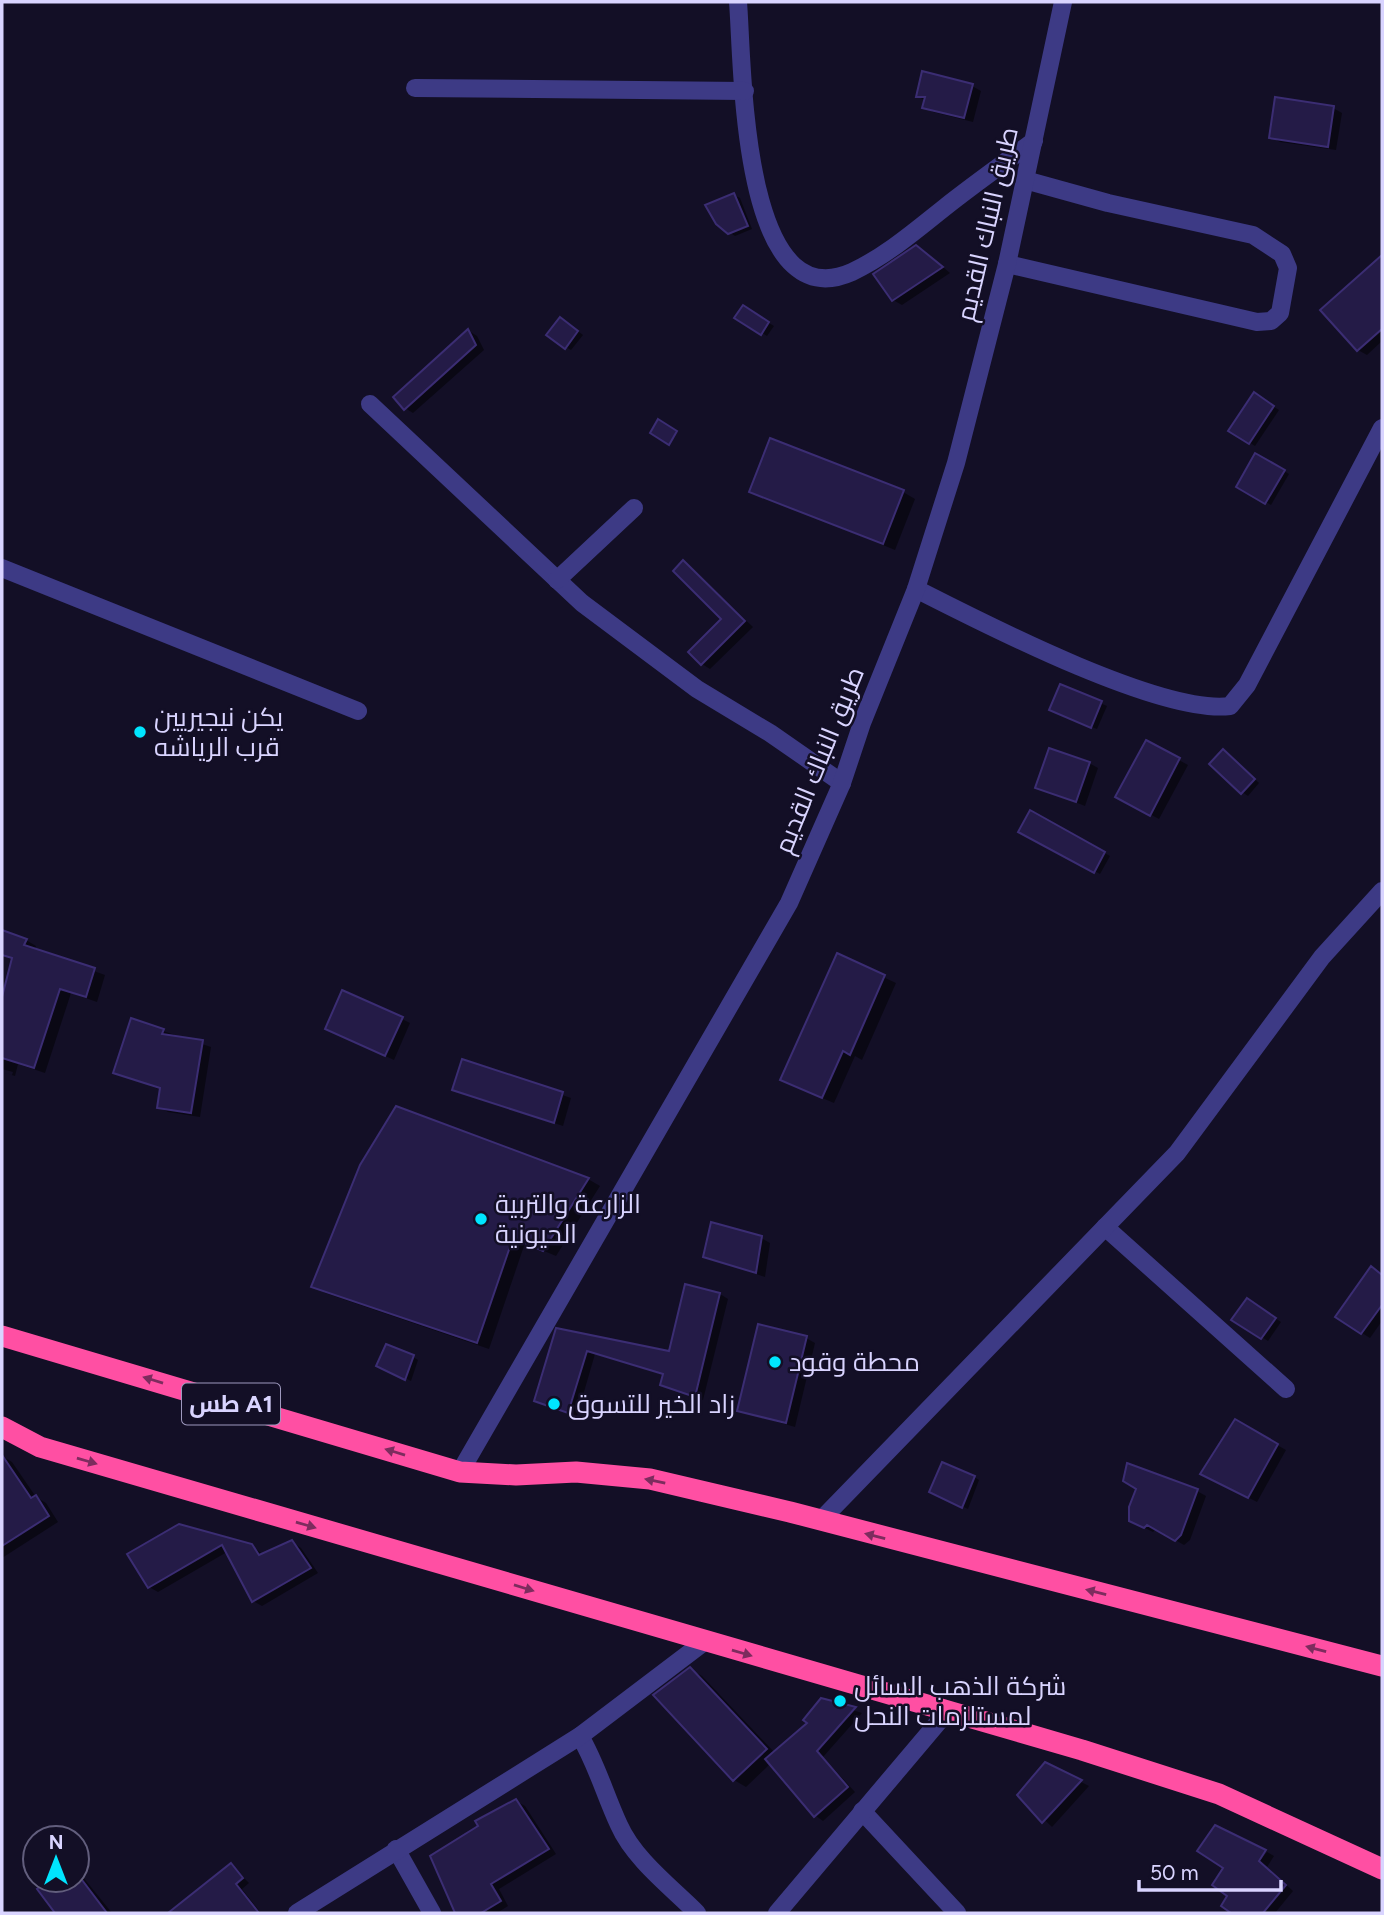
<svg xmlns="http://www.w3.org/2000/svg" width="1384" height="1915" font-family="Figtree,Cairo,sans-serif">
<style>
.shadow{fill:#0007}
.building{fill:#241b47;stroke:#3b2d73;stroke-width:2}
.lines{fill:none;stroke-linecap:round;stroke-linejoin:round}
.minor{stroke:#3d3a85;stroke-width:18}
.highway{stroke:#ff4fa3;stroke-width:21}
.oneway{fill:#7d2c5e}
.poi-dot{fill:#00e5ff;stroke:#130f26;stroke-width:2.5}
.labels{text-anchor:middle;stroke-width:5;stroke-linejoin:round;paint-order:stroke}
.shield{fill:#130f26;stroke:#9e99be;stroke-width:2}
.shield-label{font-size:24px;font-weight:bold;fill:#d9d4ff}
.street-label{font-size:26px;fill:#d9d4ff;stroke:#130f26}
.poi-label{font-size:26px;fill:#d9d4ff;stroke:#130f26;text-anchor:start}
</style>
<rect width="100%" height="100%" fill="#130f26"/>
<!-- shadow -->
<g class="shadow">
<polygon points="972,86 981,91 973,122 933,112 924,107 925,101 918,96"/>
<polygon points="1333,108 1342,113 1336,150 1280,142 1271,137"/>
<polygon points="734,195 740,198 752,229 735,236 729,232"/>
<polygon points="925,252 950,273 902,305 893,300"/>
<polygon points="1382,258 1382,341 1367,355 1358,350 1323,310"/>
<polygon points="743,308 774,326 767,336 737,317"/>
<polygon points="566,322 583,335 571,350 566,347"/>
<polygon points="469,331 477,336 484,350 413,413 405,408"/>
<polygon points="1255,395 1279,410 1255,446 1231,431"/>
<polygon points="1256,455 1289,474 1271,505 1238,486"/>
<polygon points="751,491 903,492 915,499 895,550"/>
<polygon points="684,562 753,627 710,669 702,664 724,619"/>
<polygon points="1061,686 1107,706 1097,729 1056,713"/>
<polygon points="1146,742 1188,765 1159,819 1118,797"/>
<polygon points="1229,755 1259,783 1248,796 1242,792"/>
<polygon points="1089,763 1098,768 1085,806 1037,787"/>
<polygon points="1030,812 1110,856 1100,874 1020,831"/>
<polygon points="2,931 26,940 36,946 35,950 105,975 97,1002 71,993 45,1073 18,1064 15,1076 2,1072 12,1075 13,1072 2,1069 2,1004 13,960 2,955"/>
<polygon points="838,956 896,983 862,1060 855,1056 834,1103 794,1086"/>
<polygon points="402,1019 410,1023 394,1060 336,1033"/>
<polygon points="163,1031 211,1047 200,1117 168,1112 159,1107 161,1090 115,1072"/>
<polygon points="463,1061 571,1098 563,1126 454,1089"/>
<polygon points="588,1179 600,1186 556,1256 525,1243 489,1349 325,1293 313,1286"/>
<polygon points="761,1238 770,1243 765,1277 705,1256"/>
<polygon points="1371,1269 1382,1275 1382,1321 1370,1338 1362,1333"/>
<polygon points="720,1294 728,1299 703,1400 662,1384 664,1375 595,1354 577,1416 536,1401 558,1330 671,1353"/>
<polygon points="1252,1303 1281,1322 1268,1341 1233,1319"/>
<polygon points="806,1338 815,1343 795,1427 739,1411"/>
<polygon points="413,1357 418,1360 411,1381 384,1368"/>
<polygon points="1235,1421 1286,1450 1257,1502 1210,1478"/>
<polygon points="2,1456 12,1462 36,1497 46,1503 58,1522 2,1558"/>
<polygon points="974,1477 979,1480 968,1509 936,1494"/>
<polygon points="1197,1491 1206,1496 1190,1540 1184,1545 1156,1529 1153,1532 1139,1525"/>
<polygon points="179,1525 252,1545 263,1555 292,1542 301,1548 318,1573 262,1606 253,1601 227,1552 158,1592 149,1587"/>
<polygon points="690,1669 702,1676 775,1753 810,1723 821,1700 862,1713 823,1757 855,1792 823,1821 816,1816 771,1763 746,1787 734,1780 656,1695"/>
<polygon points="1046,1764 1089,1786 1052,1827 1019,1795"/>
<polygon points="516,1801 525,1806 556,1854 499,1889 508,1906 497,1913 457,1913 432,1857"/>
<polygon points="1267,1852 1274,1856 1267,1867 1293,1891 1275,1913 1234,1913 1223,1905"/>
<polygon points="231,1865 249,1883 242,1889 261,1913 169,1913"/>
<polygon points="77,1870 78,1871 112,1913 58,1913 39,1890 52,1880 77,1880"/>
</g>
<!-- building -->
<g class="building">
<polygon points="922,71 973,84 964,118 922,108 925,97 916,97"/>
<polygon points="1275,97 1334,106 1328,147 1269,138"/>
<polygon points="734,193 748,226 728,234 716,224 705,205"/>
<polygon points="916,245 943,267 892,301 873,274"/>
<polygon points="1382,255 1382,329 1357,351 1320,310"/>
<polygon points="743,305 769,322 761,335 734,318"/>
<polygon points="560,317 578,331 565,349 546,335"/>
<polygon points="468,329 476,345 404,410 393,397"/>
<polygon points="1254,392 1274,406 1249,444 1228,431"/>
<polygon points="658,419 677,431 669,445 650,433"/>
<polygon points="770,438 904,490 883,544 749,492"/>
<polygon points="1255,453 1285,470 1265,504 1236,487"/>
<polygon points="683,560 745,621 701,665 688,652 721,619 673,571"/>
<polygon points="1060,684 1102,701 1091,728 1049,710"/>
<polygon points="1146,740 1180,758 1150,816 1115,797"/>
<polygon points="1049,748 1090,762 1076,802 1035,788"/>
<polygon points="1223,749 1255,779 1241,794 1209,764"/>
<polygon points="1030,810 1105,852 1094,873 1018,832"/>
<polygon points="2,930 27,939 24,945 95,968 86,997 60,989 34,1068 2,1058 2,997 12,958 2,955"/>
<polygon points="837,953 885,975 850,1055 843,1051 822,1098 780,1080"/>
<polygon points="342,990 403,1017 385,1056 325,1029"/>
<polygon points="131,1018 164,1029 162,1034 203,1040 191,1113 157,1108 160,1088 113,1073"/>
<polygon points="462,1059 563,1092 554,1123 452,1090"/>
<polygon points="396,1106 589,1178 543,1251 513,1238 477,1343 311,1287 360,1165"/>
<polygon points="711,1222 762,1236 756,1273 703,1257"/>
<polygon points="1371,1266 1382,1275 1382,1305 1361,1334 1335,1317"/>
<polygon points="685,1284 720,1293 695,1397 660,1385 663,1374 587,1351 568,1413 534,1401 556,1328 669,1351"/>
<polygon points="1247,1298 1276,1318 1261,1339 1231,1320"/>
<polygon points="758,1324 807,1336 786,1423 737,1411"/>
<polygon points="386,1344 414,1355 405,1380 376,1366"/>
<polygon points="1235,1419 1278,1444 1248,1498 1200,1474"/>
<polygon points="2,1455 31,1498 36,1495 49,1516 2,1546"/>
<polygon points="942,1462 975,1476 962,1508 929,1492"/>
<polygon points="1127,1463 1198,1489 1181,1535 1175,1541 1147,1525 1144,1528 1129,1521 1129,1507 1136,1489 1123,1481"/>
<polygon points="179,1524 252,1544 259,1555 292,1540 311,1568 252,1602 222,1545 148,1588 127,1554"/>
<polygon points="690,1667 767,1749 733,1781 653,1695"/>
<polygon points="821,1698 856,1707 817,1751 848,1787 814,1817 765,1759 807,1723 803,1720"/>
<polygon points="1045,1762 1082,1780 1042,1823 1017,1795"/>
<polygon points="516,1799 549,1849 491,1884 501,1901 481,1913 455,1913 430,1856 478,1826 475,1821"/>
<polygon points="1215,1825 1266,1850 1259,1861 1286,1885 1263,1913 1231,1913 1221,1906 1227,1896 1212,1885 1223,1868 1197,1851"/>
<polygon points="231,1863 243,1878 236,1884 259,1913 168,1913"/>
<polygon points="49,1880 82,1880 107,1913 55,1913 37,1889"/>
</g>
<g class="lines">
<!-- minor -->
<g class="minor">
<path d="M738 2C743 60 740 322 852 272 886 256 915 231 944 208 973 185 1004 163 1034 141"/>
<polyline points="415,88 745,91"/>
<polyline points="1007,264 1257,322 1271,321 1280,313 1288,268 1282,254 1253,235 1108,203 1025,180"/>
<polyline points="370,404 582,603 697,689 770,733 842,783"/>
<polyline points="2,568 358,711"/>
<polyline points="557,580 634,508"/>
<path d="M916 589C983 623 1161 715 1230 706L1247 685 1382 428"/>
<polyline points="1105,1227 1286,1389"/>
<polyline points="460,1472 789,903 842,783 862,723 916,589 956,463 1007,264 1063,2"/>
<polyline points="821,1520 1177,1153 1322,957 1382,891"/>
<path d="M580 1736C597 1765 605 1795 619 1825 634 1859 671 1887 697 1913"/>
<polyline points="862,1811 957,1913"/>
<polyline points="396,1849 432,1913"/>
<polyline points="297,1913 580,1736 704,1642"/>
<polyline points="777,1913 946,1713"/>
</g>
<!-- highway -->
<g class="highway">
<polyline points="2,1336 460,1472 516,1475 576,1472 650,1479 790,1512 1382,1666"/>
<polyline points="2,1427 40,1447 1082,1750 1219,1794 1382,1869"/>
</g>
</g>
<!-- one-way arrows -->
<defs><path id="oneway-solid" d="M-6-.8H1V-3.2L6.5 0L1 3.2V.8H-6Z" transform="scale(1.75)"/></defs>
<g class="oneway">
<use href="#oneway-solid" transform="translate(153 1380) rotate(-163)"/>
<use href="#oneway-solid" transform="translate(395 1452) rotate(-163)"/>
<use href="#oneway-solid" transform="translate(87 1461) rotate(16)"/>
<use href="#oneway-solid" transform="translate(655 1481) rotate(-168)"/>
<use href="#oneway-solid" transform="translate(306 1525) rotate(16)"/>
<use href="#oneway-solid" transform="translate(875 1536) rotate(-166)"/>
<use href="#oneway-solid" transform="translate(524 1588) rotate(17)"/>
<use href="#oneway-solid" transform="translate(1096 1592) rotate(-166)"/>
<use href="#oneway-solid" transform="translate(1316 1649) rotate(-165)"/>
<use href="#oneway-solid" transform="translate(742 1653) rotate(16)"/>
</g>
<!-- markers -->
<g class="poi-dot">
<circle cx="140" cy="732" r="7"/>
<circle cx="481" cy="1219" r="7"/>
<circle cx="775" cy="1362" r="7"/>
<circle cx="554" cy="1404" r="7"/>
<circle cx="840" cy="1701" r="7"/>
</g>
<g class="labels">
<!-- shield labels -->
<rect class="shield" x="182" y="1383.5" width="98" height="41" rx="5"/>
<g class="shield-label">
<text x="231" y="1412">طس A1</text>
</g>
<!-- street labels -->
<g class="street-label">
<text transform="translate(987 224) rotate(-77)" y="9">طريق النباك القديم</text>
<text transform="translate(819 760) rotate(-68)" y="9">طريق النباك القديم</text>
</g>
<!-- poi labels -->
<g class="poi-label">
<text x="154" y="726">يكن نيجيريين<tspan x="154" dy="30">قرب الرياشه</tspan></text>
<text x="495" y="1213">الزارعة والتربية<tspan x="495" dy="30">الحيونية</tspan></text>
<text x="789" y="1371">محطة وقود</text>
<text x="568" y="1413">زاد الخير للتسوق</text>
<text x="854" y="1695">شركة الذهب السائل<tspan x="854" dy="30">لمستلزمات النحل</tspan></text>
</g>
</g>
<!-- border -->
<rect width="1384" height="1915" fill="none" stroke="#d9d4ff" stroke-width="7"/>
<!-- north arrow -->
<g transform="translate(56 1859)"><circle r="33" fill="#130f26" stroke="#625e7d" stroke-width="2"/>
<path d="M0-5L12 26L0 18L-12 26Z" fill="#00e5ff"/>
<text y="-10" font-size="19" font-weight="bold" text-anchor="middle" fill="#d9d4ff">N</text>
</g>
<!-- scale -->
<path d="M1139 1880v10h142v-10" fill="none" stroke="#d9d4ff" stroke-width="3.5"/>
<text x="1150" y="1880" font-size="21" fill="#d9d4ff" stroke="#130f26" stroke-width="5" paint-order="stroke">50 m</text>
</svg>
